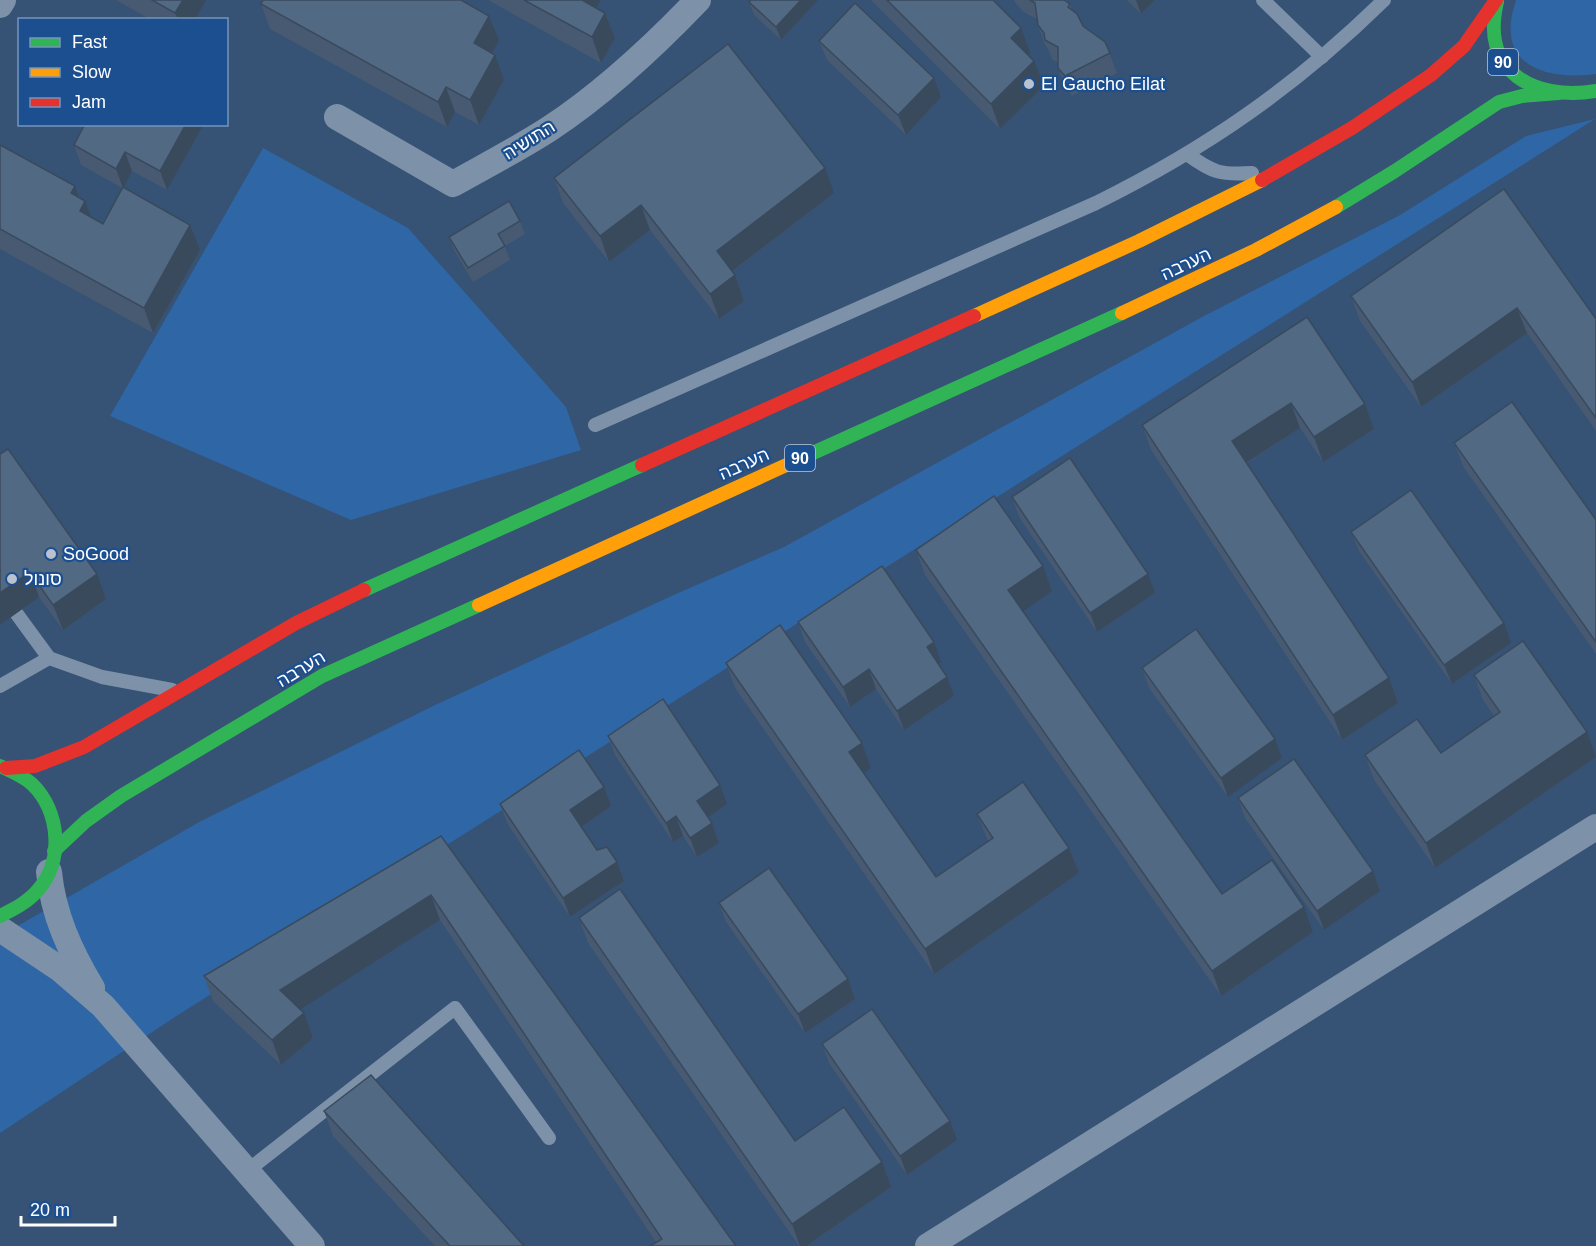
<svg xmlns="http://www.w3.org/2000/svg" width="1596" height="1246" font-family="Arial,'Noto Sans Hebrew',sans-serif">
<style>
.green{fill:#2f66a5}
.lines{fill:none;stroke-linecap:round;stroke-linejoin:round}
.lane{stroke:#7d92a8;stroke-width:14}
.street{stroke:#7d92a8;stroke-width:26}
.fast{stroke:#30b455;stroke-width:14}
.slow{stroke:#ff9f0a;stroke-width:14}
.jam{stroke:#e5322d;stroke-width:14}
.wall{fill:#475a72}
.shaded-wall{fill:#394a5c}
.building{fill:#526984;stroke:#394a5c;stroke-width:1.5}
.poi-dot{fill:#b9c2ce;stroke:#1b4f8f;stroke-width:2}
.labels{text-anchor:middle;stroke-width:4.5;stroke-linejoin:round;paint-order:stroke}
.shield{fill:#1b4f8f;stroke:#bbcadd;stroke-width:1.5}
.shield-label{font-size:16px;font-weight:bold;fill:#fff}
.poi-label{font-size:18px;fill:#fff;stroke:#1b4f8f;text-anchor:start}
.street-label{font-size:18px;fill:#fff;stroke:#1b4f8f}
</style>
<rect width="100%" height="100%" fill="#365274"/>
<!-- green -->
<g class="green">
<path d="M1516 0H1596V74C1542 81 1494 64 1516 0Z"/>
<polygon points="1595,119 178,1015 0,1133 0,936 201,821 433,706 678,593 784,547 1204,316 1400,215 1526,136"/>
<polygon points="263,148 408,228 566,407 581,450 351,520 110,416"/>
</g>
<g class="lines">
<!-- lane -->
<g class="lane">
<polyline points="1263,0 1322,57"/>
<path d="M1187 154C1213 173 1221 175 1252 173"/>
<path d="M595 425 1096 203C1207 148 1295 87 1384 0"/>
<polyline points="0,591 49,658 102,677 172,690"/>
<polyline points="0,686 49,658"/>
<polyline points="247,1171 455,1008 549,1138"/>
</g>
<!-- street -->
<g class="street">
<polyline points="0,5 3,0"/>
<path d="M337 117 453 184C485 166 518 149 549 129 604 93 653 47 698 0"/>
<path d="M49 872C53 914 70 951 92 988"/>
<polyline points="0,929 60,969 103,1006 312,1246"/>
<polyline points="928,1246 1596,827"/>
</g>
<!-- fast -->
<g class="fast">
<path d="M1497 2C1480 72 1534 101 1596 91"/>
<polyline points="1336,207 1395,171 1499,102 1522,96 1559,93"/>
<polyline points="793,462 1122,313"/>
<polyline points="364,590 642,465"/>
<path d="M0 766C11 771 23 776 32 784 60 811 64 861 38 890 28 902 14 909 0 916"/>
<polyline points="54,851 86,821 121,796 322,676 479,605"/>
</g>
<!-- slow -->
<g class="slow">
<polyline points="1122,313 1256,250 1336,207"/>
<polyline points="974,316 1139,241 1262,180"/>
<polyline points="479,605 793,462"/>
</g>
<!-- jam -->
<g class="jam">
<polyline points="1262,180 1352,128 1431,75 1464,46 1496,0"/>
<polyline points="642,465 974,316"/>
<polyline points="6,768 35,766 84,747 296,623 364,590"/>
</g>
</g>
<!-- wall -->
<g class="wall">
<polygon points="116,0 206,0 195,20 151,20"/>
<polygon points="488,0 601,0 597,8 605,13 615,38 601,63"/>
<polygon points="818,0 781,40 754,15 749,2"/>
<polygon points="871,0 993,0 1030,53 1028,55 1044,86 1000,129"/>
<polygon points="1014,0 1064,0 1070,4 1072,10 1083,26 1105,42 1117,73 1072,96 1065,87 1058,68 1058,63 1052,59 1048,49 1045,45 1038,25 1037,19 1025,13 1016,4"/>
<polygon points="1127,0 1155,0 1141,14"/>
<polygon points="261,4 499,41 492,53 504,80 479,125 455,112 447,127 270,29"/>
<polygon points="819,41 941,97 906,135 827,60"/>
<polygon points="85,124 204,124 167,190 132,171 123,188 200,250 153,333 0,249 0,145 79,198 91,218 103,224 122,188 81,165 74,145"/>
<polygon points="554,178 834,193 732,272 735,275 744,301 719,319 650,230 609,262 563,203"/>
<polygon points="1504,189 1596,319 1596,431 1527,333 1421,407 1360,321 1351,296"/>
<polygon points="520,221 525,234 505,246 510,260 473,282 454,250 449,237"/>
<polygon points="1307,317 1365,404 1374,429 1323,462 1300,428 1247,463 1389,678 1398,703 1342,740 1151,450 1142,425"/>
<polygon points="1454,443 1596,520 1596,654 1464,468"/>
<polygon points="0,454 106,599 63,630 39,597 0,625"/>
<polygon points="1012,497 1148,574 1155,593 1097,632 1019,517"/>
<polygon points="1351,532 1511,643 1452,684 1359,551"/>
<polygon points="916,550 1043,566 1052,591 1023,611 1222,894 1304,907 1313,932 1221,996 925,575"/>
<polygon points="798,622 941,662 938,663 954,696 904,730 876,689 850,707 805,642"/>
<polygon points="726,663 862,743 871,768 864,773 936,877 988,841 977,814 1069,848 1079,873 934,974 735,688"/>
<polygon points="1142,668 1275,739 1282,758 1228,797 1149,688"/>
<polygon points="1474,675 1587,732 1596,757 1435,868 1374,780 1365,755 1441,753 1494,716 1483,700"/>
<polygon points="608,736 727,804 708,817 712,823 719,843 697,857 683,836 673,842 615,755"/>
<polygon points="1238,798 1373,871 1380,891 1324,930 1245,818"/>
<polygon points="500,804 611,806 581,827 597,850 617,862 624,881 570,917 507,823"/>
<polygon points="441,836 736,1246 656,1242 440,920 300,1009 313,1038 281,1065 213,1001 204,976"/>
<polygon points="719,903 848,979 855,999 805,1033 726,922"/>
<polygon points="579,918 795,1141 891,1187 806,1246 799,1246 588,943"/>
<polygon points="822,1044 957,1140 907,1175 829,1063"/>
<polygon points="324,1111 524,1246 435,1246 333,1136"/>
</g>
<!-- shaded-wall -->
<g class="shaded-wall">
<polygon points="183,0 206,0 195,20 178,20 175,13"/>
<polygon points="580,0 601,0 588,24"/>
<polygon points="801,0 818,0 781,40 776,27"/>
<polygon points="1136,0 1155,0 1141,14"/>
<polygon points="605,13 615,38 601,63 592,37"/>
<polygon points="489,16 499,41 483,68 474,43"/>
<polygon points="1021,28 1030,53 1020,63 1011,38"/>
<polygon points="495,55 504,80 479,125 470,100"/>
<polygon points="1034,61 1044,86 1000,129 991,104"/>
<polygon points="934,78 941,97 906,135 898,115"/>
<polygon points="446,87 455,112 447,127 438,102"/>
<polygon points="186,124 204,124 167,190 160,171"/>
<polygon points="125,152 132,171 123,188 116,169"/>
<polygon points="825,168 834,193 726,276 717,251"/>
<polygon points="75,186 82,206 85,201 95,226 89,236 71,193"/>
<polygon points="641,205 650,230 609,262 600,236"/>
<polygon points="190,225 200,250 153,333 144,308"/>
<polygon points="735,275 744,301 719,319 710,294"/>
<polygon points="1517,308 1527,333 1421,407 1412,382"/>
<polygon points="1291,403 1300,428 1241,466 1232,441"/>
<polygon points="1365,404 1374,429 1323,462 1314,437"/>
<polygon points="1043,566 1052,591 1018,615 1008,590"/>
<polygon points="30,572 39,597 0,625 0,593"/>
<polygon points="97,574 106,599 63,630 53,605"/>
<polygon points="1148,574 1155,593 1097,632 1090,613"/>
<polygon points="1504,623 1511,643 1452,684 1444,665"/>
<polygon points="934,642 941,662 934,666 927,647"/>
<polygon points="869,669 876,689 850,707 843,687"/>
<polygon points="947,677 954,696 904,730 897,711"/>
<polygon points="1389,678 1398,703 1342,740 1333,715"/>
<polygon points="1587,732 1596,757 1435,868 1426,843"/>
<polygon points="1275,739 1282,758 1228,797 1221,778"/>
<polygon points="862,743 871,768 858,777 849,752"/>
<polygon points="720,785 727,804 704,820 697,801"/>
<polygon points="604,787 611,806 577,830 570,810"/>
<polygon points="676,816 683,836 673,842 666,823"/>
<polygon points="712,823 719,843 697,857 690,838"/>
<polygon points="1069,848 1079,873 934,974 925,949"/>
<polygon points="617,862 624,881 570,917 563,898"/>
<polygon points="1373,871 1380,891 1324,930 1317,911"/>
<polygon points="431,895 440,920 290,1016 280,990"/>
<polygon points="1304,907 1313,932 1221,996 1212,971"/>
<polygon points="848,979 855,999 805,1033 798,1014"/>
<polygon points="304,1013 313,1038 281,1065 272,1040"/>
<polygon points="950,1121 957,1140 907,1175 900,1156"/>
<polygon points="882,1162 891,1187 806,1246 800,1246 792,1224"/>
</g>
<!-- building -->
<g class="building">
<polygon points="152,0 183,0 175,13"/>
<polygon points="263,0 461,0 489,16 474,43 495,55 470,100 446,87 438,102 261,4"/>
<polygon points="524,0 582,0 605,13 592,37"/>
<polygon points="751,0 801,0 776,27 749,2"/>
<polygon points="887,0 993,0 1021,28 1011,38 1034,61 991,104"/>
<polygon points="1030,0 1064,0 1070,4 1068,7 1077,14 1083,26 1105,42 1110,53 1065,76 1058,68 1058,47 1045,40 1044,33 1038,25 1035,3"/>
<polygon points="855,3 934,78 898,115 819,41"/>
<polygon points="728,44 825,168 717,251 735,275 710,294 641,205 600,236 554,178"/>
<polygon points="85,124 186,124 160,171 125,152 116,169 74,145"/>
<polygon points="0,145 75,186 71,193 85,201 80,211 103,224 123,187 190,225 144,308 0,229"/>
<polygon points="1504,189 1596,319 1596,418 1517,308 1412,382 1351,296"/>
<polygon points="509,201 520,221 498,234 505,246 468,268 449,237"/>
<polygon points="1307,317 1365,404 1314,437 1291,403 1232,441 1389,678 1333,715 1142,425"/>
<polygon points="1512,402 1596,520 1596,642 1454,443"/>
<polygon points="8,449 97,574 53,605 30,572 0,593 0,454"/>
<polygon points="1070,458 1148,574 1090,613 1012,497"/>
<polygon points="1411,490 1504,623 1444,665 1351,532"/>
<polygon points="994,496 1043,566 1008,590 1222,894 1272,860 1304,907 1212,971 916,550"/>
<polygon points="882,566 934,642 927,647 947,677 897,711 869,669 843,687 798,622"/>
<polygon points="780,625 862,743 849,752 936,877 993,838 977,814 1023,782 1069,848 925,949 726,663"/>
<polygon points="1196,629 1275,739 1221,778 1142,668"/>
<polygon points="1523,641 1587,732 1426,843 1365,755 1417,719 1441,753 1500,712 1474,675"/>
<polygon points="663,699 720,785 697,801 712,823 690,838 676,816 666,823 608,736"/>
<polygon points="579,750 604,787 570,810 597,850 607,847 617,862 563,898 500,804"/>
<polygon points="1294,759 1373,871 1317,911 1238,798"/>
<polygon points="441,836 736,1246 650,1246 662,1239 431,895 280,990 304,1013 272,1040 204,976"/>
<polygon points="769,868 848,979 798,1014 719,903"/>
<polygon points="620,889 795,1141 844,1107 882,1162 792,1224 579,918"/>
<polygon points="872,1009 950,1121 900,1156 822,1044"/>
<polygon points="371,1075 524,1246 450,1246 324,1111"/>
</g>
<!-- markers -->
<g class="poi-dot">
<circle cx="1029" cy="84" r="6"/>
<circle cx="51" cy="554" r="6"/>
<circle cx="12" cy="579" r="6"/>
</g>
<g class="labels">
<!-- shield labels -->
<g class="shield">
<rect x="1488" y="49" width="30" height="26" rx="4.5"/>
<rect x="785" y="445" width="30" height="26" rx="4.5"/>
</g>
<g class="shield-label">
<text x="1503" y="68">90</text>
<text x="800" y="464">90</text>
</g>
<!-- poi labels -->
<g class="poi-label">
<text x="1041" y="90">El Gaucho Eilat</text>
<text x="63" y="560">SoGood</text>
<text x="24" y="585">סונול</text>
</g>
<!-- street labels -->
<g class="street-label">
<text transform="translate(529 140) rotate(-32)" y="6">התושיה</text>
<text transform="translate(1186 264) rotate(-25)" y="6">הערבה</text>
<text transform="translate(744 464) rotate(-24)" y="6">הערבה</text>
<text transform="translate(301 669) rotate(-31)" y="6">הערבה</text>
</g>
</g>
<!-- legend -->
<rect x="18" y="18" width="210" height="108" fill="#1b4f8f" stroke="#7695bc" stroke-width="1.5"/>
<rect x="30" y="38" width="30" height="9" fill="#30b455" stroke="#7695bc" stroke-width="1.5"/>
<text x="72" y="48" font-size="18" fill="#ffffff">Fast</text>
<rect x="30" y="68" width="30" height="9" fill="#ff9f0a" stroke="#7695bc" stroke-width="1.5"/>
<text x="72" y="78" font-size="18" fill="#ffffff">Slow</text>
<rect x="30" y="98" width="30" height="9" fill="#e5322d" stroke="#7695bc" stroke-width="1.5"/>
<text x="72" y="108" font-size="18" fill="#ffffff">Jam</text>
<!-- scale -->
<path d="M21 1216v9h94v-9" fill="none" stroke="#ffffff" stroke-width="3"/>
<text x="30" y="1216" font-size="18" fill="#ffffff" stroke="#1b4f8f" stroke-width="4.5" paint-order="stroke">20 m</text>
</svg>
